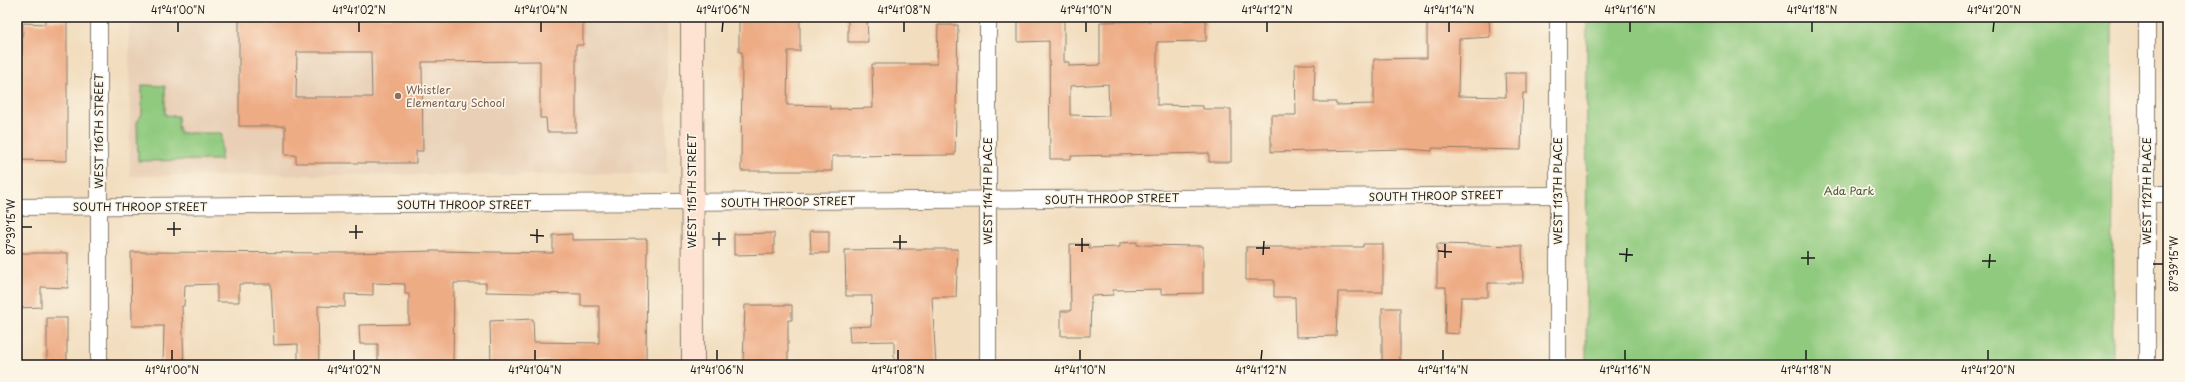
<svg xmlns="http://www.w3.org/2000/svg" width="2185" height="382" font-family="'Playpen Sans',sans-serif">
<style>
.built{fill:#e8cfb6}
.green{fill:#90ca7f;stroke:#56734e}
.building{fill:#eeac85;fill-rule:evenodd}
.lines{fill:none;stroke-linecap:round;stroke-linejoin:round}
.street-casing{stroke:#877c6d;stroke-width:18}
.secondary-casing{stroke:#877c6d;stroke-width:24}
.street{stroke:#fff;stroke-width:16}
.secondary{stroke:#fee3d2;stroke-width:22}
.ticks{fill:none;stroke:#1c1c1c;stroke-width:1.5}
.education-dot{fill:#8d6e63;stroke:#fcf5e5;stroke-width:1.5}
.labels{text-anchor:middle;stroke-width:3.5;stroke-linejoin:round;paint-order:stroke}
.education-label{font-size:11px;fill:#785e54;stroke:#fcf5e5;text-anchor:start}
.street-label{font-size:11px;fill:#1c1c1c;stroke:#fcf5e5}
.park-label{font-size:11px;fill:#45593f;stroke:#fcf5e5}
.neatline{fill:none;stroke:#1c1c1c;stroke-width:1.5}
.ticks-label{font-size:10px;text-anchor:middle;fill:#1c1c1c}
</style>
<rect width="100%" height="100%" fill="#fcf5e5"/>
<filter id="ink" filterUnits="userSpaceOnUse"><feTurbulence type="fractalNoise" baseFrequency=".025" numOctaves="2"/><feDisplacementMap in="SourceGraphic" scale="8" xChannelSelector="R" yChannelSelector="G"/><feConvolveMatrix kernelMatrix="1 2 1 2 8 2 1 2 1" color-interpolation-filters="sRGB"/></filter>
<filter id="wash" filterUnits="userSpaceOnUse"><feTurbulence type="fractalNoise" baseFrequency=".012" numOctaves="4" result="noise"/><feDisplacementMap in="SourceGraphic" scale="16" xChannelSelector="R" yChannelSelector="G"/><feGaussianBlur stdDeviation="0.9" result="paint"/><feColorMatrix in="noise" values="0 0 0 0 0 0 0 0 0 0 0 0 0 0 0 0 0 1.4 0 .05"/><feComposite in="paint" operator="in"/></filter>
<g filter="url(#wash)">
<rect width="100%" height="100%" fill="#f2ddbe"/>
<!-- built -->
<polygon class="built" points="129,17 667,17 667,174 130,176"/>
<!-- green -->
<g class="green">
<polygon points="1587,17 2112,17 2113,365 1586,365"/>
<polygon points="142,85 165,86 165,115 178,116 179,133 222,133 221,160 138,161 137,122 142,114"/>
</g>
<g id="blocks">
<!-- building -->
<g class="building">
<path d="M262 17H583V45H576V132H547L546 118H540V61L422 62 423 151H416V163H296V155H285V126H239V20H262ZM297 52H371L372 97H296Z"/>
<polygon points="739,17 800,17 800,51 788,51 787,105 830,106 830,109 873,108 872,64 937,64 938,25 958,25 955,155 832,156 832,171 741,171 742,52 739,52"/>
<polygon points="848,17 867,17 868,42 848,42"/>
<path d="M1018 17 1064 20V62H1069V66L1100 65V22L1206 20V41L1157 42V105L1203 106V109H1231V162H1209V153L1071 156V159H1050L1049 41 1018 42ZM1108 84 1109 116 1070 115V86Z"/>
<polygon points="1427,17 1489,18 1490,37 1459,39 1458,96 1506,97 1505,73 1527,73 1527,93 1523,93 1521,150 1432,148 1432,151 1407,149 1271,152 1271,115 1296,115 1295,64 1315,64 1314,102 1336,102 1336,105 1374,104 1374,59 1427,58"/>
<polygon points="45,20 67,21 67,161 18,160 23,23 45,24"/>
<polygon points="810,231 829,231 829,253 811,253"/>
<polygon points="774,233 774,254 734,255 734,234"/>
<polygon points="572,234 572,240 647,239 646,365 605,365 605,361 532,361 532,365 491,365 490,321 533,319 534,342 599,343 599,306 581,306 581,294 486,292 486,283 454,283 453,365 378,365 378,344 360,344 359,325 409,324 409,294 405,294 405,284 373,283 373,295 345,294 345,307 318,306 319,365 298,365 298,344 274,345 271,284 239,284 239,302 217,302 217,284 185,285 184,306 182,306 184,365 163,365 164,326 132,326 131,252 353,253 434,251 553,253 553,235"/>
<polygon points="1137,242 1137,245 1203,246 1203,293 1161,294 1161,289 1113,290 1113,295 1091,296 1090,336 1061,336 1061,311 1071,311 1070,244 1089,244 1089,248 1120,247 1120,243"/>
<polygon points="1363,244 1383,244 1383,292 1338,292 1336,336 1296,337 1295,297 1274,297 1274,280 1246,280 1246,247 1363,247"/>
<polygon points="1437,244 1522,246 1523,283 1488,283 1488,297 1461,297 1459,334 1445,333 1446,287 1437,287"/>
<polygon points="911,249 958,249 956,297 932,297 936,365 894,365 894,341 850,342 849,327 871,326 872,296 846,296 845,250"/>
<polygon points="18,253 68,253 68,288 41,287 41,307 19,308"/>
<polygon points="745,305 792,305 792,320 788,320 788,365 743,365"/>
<rect x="1382" y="308" width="18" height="57"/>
<rect x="47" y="318" width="20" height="47"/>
</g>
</g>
</g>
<g filter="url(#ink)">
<use href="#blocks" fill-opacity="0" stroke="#877c6d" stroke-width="1"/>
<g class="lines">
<defs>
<g id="street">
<polyline points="99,17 99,365"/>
<polyline points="988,17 988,365"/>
<polyline points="1558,17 1558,365"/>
<polyline points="2147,17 2147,365"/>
<polyline points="2148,194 2168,194"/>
<polyline points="17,207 1558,195"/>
</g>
<polyline id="secondary" points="692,17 693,365"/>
</defs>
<!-- street casing -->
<use href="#street" class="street-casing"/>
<!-- secondary casing -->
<use href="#secondary" class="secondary-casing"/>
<!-- street -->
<use href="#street" class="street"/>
<!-- secondary -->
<use href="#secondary" class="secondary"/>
</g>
</g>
<!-- ticks -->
<path class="ticks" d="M178 32V22M359 32V22M541 32V22M722 32 723 22M904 32V22M1086 32V22M1267 32V22M1449 32V22M1630 32V22M1812 32V22M1993 32 1994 22M22 227H32M167 229H181M349 232H363M530 235 544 236M174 236V222M356 239V225M712 239H726M893 242H907M537 243V229M1075 245H1089M719 246V232M1256 248H1270M900 249V235M1438 251 1452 252M1082 252V238M1619 254 1633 255M1263 255 1264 241M1445 258V244M1801 258H1815M1982 261H1996M1626 262 1627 248M2153 264H2163M1808 265V251M1989 268 1990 254M172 360V350M354 360V350M535 360V350M717 360V350M898 360V350M1080 360V350M1261 360 1262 350M1443 360V350M1625 360V350M1806 360V350M1988 360V350"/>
<!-- markers -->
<circle class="education-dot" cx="398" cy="96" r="4"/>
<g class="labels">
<!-- education labels -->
<g class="education-label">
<text x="406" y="94">Whistler<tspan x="406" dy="13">Elementary School</tspan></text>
</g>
<!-- street labels -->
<g class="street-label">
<text transform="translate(99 131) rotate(-90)" y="4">WEST 116TH STREET</text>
<text transform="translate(692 191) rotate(-90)" y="4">WEST 115TH STREET</text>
<text transform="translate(988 191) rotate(-90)" y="4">WEST 114TH PLACE</text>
<text transform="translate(1558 191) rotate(-90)" y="4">WEST 113TH PLACE</text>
<text transform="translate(2147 191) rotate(-90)" y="4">WEST 112TH PLACE</text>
<text transform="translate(1436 196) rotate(-1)" y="4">SOUTH THROOP STREET</text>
<text transform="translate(1112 199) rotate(-1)" y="4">SOUTH THROOP STREET</text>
<text transform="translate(788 202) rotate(-1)" y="4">SOUTH THROOP STREET</text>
<text x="464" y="209">SOUTH THROOP STREET</text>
<text x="140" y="211">SOUTH THROOP STREET</text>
</g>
<!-- park labels -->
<g class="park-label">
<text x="1849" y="195">Ada Park</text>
</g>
</g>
<!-- margin -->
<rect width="2185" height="382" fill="none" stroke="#fcf5e5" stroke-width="44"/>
<rect x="22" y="22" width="2141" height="338" class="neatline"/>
<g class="ticks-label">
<text x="178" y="14">41°41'00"N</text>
<text x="359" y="14">41°41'02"N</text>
<text x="541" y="14">41°41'04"N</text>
<text x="723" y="14">41°41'06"N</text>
<text x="904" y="14">41°41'08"N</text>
<text x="1086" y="14">41°41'10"N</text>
<text x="1267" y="14">41°41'12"N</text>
<text x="1449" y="14">41°41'14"N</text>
<text x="1630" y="14">41°41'16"N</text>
<text x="1812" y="14">41°41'18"N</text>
<text x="1994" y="14">41°41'20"N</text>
<text transform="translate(11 227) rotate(-90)" y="4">87°39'15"W</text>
<text transform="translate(2174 264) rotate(-90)" y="4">87°39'15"W</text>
<text x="172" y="374">41°41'00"N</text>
<text x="354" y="374">41°41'02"N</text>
<text x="535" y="374">41°41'04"N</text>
<text x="717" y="374">41°41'06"N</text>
<text x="898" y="374">41°41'08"N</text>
<text x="1080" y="374">41°41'10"N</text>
<text x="1261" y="374">41°41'12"N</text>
<text x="1443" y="374">41°41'14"N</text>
<text x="1625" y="374">41°41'16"N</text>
<text x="1806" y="374">41°41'18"N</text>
<text x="1988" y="374">41°41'20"N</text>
</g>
</svg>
